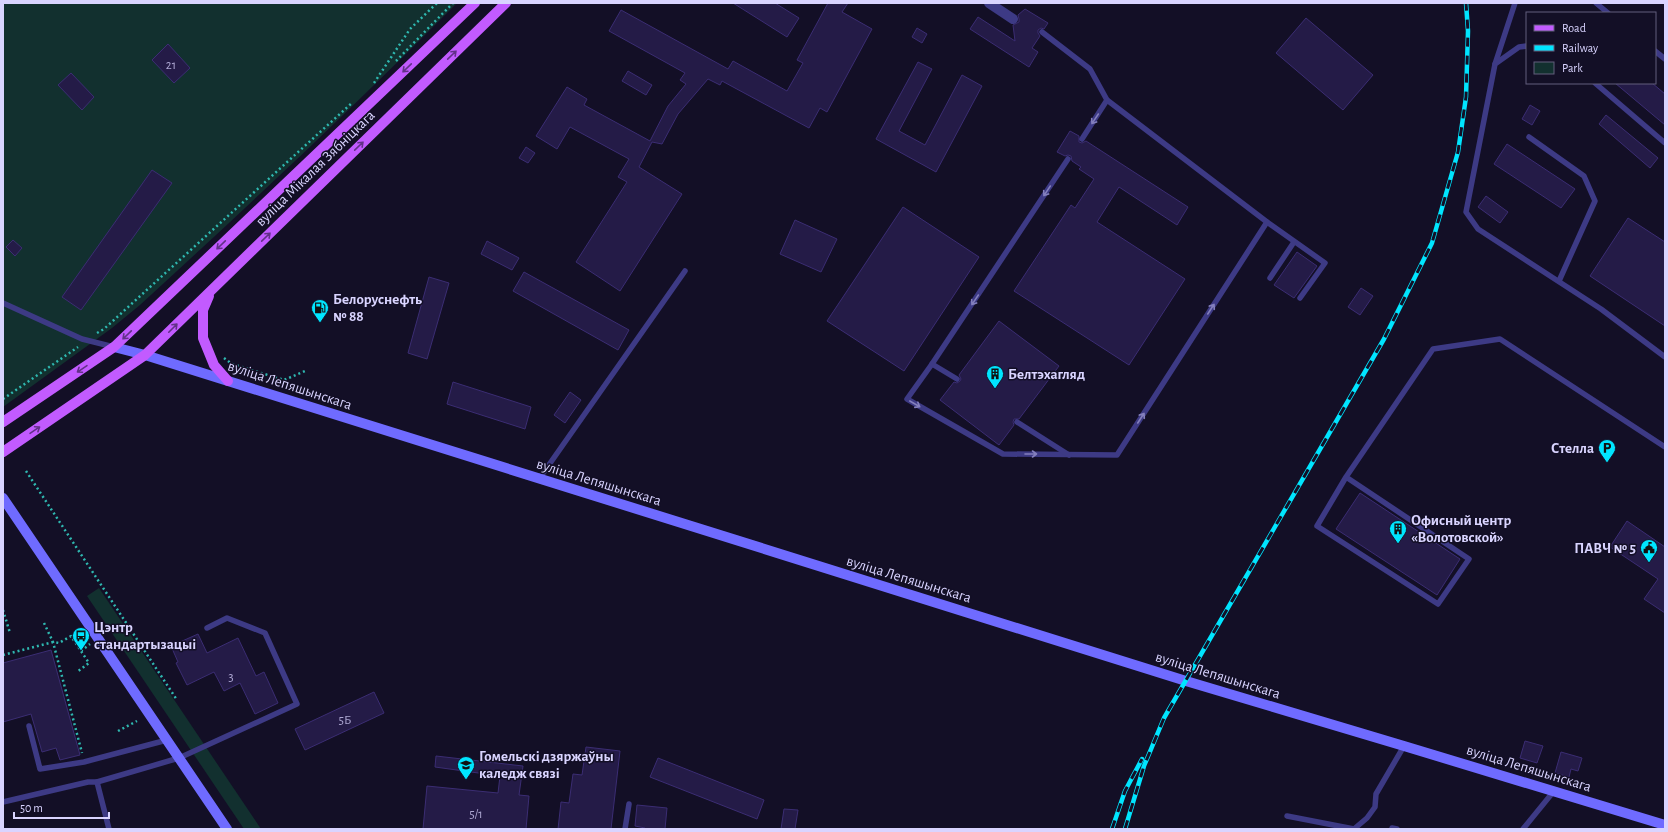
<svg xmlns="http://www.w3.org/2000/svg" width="1668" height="832" font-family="'Alegreya Sans',sans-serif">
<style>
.green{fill:#12302f}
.building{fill:#241b47;stroke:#3b2d73}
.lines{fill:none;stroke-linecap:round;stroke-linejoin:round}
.path{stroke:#2fb8b0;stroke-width:2.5;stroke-dasharray:2 3;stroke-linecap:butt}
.service{stroke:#3d3a85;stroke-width:5.5}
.minor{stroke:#3d3a85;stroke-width:10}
.secondary{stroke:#6f6bff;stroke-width:10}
.primary{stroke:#c25bff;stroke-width:10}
.rail-casing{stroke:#00e5ff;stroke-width:4.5}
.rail{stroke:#130f26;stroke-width:3;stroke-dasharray:9;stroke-linecap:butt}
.oneway{stroke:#623188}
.oneway2{stroke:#837fbc}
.labels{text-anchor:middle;stroke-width:3;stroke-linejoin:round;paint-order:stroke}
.number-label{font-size:13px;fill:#aca6d1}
.street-label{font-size:15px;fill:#d9d4ff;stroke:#130f26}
.poi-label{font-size:15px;font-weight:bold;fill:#d9d4ff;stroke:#130f26;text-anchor:start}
</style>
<rect width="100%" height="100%" fill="#130f26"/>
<!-- green -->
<g class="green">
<path d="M3 3H457C354 107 248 206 140 305L112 328 3 407Z"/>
<polygon points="99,588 261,829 244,829 87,596"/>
</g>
<!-- building -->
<g class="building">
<polygon points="733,3 775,3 799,18 787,37"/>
<polygon points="828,3 848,3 842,12 872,29 827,112 820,108 809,128 722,81 720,85 708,79 678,114 662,144 652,142 639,167 682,194 620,291 576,262 627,182 618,177 629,159 570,127 557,149 536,136 567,87 587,99 584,105 650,141 668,106 686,84 680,80 685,73 609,31 621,10 728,69 733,61 787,91 803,63 797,60"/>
<polygon points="1025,9 1048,23 1044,29 1041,28 1038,30 1038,33 1040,36 1032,48 1038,52 1029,67 970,29 978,17 1015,41 1013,25 1019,22 1019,19 1018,15"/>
<polygon points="1306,18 1373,75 1343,110 1276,53"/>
<polygon points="917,28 927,34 922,43 912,37"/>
<polygon points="168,44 190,68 174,83 152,60"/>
<polygon points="918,62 932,69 899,131 925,145 962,75 982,86 936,172 876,139"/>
<polygon points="628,71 652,85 646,95 622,81"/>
<polygon points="71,73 94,97 82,110 58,85"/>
<polygon points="1615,83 1652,83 1665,94 1665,125"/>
<polygon points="1530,105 1540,111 1532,125 1522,119"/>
<polygon points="1606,115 1658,158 1650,168 1599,124"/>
<polygon points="1070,131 1079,136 1079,142 1082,143 1086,141 1188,207 1177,225 1119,187 1097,222 1185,279 1129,365 1014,291 1071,205 1075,208 1094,179 1079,169 1081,167 1072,161 1071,156 1068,155 1065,156 1057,152"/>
<polygon points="1507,144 1575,189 1561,208 1494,164"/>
<polygon points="526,147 535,153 528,163 519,158"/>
<polygon points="152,170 172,183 81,310 62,297"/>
<polygon points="1486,196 1508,212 1500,223 1478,207"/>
<polygon points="903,207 979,257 904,371 827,321"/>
<polygon points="1628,218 1665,242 1665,326 1590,276"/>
<polygon points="795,220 837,239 821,272 780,254"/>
<polygon points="13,240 22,248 15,256 6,247"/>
<polygon points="487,241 519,258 512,270 481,254"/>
<polygon points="1297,252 1317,266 1294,298 1274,285"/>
<polygon points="524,272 629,330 618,350 513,291"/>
<polygon points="429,277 449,283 427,359 408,353"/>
<polygon points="1361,288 1373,296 1360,315 1348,307"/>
<polygon points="999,321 1059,366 1019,419 1014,419 1013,422 1014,425 999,445 940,400 954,382 957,383 960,381 961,379 959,375"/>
<polygon points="453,382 531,407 525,429 447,404"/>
<polygon points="570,392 581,400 565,423 554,415"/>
<polygon points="1360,493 1460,559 1437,595 1336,529"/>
<polygon points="1627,521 1665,547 1665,613 1644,599 1658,579 1610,547"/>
<polygon points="198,634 207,653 238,638 256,676 264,672 278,703 255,714 240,683 224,691 214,672 187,685 176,663 178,662 171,646"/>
<polygon points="51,650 80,755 60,760 56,748 42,752 31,714 3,722 3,663"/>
<polygon points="374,692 384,713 305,750 295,729"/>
<polygon points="1525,741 1543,746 1537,763 1520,758"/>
<polygon points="586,747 620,751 611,829 558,829 561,802 569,803 573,774 582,775"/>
<polygon points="1561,752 1582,758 1578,771 1571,769 1569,777 1555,773"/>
<polygon points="436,756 523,766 519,795 529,796 526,829 423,829 427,786 498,793 500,776 435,767"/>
<polygon points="658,758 764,800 757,819 650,777"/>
<polygon points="637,805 667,808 665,829 645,829 645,828 635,826"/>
<polygon points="784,809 798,810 795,829 781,829"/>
</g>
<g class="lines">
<!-- path -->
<g class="path">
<polyline points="396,61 453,3"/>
<polyline points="374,83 410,29 437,3"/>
<polyline points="97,333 104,329 353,102"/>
<polyline points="224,358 232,364 284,380 305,371"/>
<polyline points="3,399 78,347"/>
<polyline points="26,471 177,700"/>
<polyline points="3,610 10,633"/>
<polyline points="44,623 53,642 82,753"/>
<polyline points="81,651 90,644"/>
<polyline points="3,655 53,642 59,643 71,636 89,663 77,672"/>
<polyline points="118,731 137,721"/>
</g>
<!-- service -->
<g class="service">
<polyline points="1596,3 1608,13"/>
<polyline points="1042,32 1090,69 1107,100 1267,222 1325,263 1300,298"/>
<polyline points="1527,46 1519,47 1495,64 1466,212 1478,229 1601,309 1665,357"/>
<polyline points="1655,51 1665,59"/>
<polyline points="1495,64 1515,3"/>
<polyline points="1595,83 1665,143"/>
<polyline points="1529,137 1584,176 1595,201 1559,281"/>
<polyline points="1082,139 1107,100"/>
<polyline points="1270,278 1294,242"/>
<polyline points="3,303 82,339 114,347"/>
<polyline points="932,364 907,399 1003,454 1117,455 1267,222"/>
<polyline points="957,379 932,364 1068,159"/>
<polyline points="1017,422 1069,455"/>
<polyline points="1346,477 1469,559 1438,604 1317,526 1346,477 1433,349 1500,339 1665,447"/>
<polyline points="539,479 685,271"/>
<polyline points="29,726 40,769 84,762 167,740"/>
<polyline points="97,782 109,829"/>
<polyline points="3,802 88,782 97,782 179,758 297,704 265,633 227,618 207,628"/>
<polyline points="1287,816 1354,829 1367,818 1375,807 1376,794 1404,746"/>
<polyline points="1392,828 1397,829"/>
<polyline points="625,829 629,804"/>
<polyline points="1523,829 1554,791"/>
</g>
<!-- minor -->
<polyline class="minor" points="989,3 1013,19"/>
<!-- secondary -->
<g class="secondary">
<polyline points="114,347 145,355 1186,681 1404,746 1665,825"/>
<polyline points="3,498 227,829"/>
</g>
<!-- primary -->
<g class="primary">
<polyline points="209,296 203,310 203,338 214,365 228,381"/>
<polyline points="3,422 114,347 475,3"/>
<polyline points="3,452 145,355 506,3"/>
</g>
<defs>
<g id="rail">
<polyline points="1112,829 1125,791 1142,759"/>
<polyline points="1125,829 1144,766 1164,718 1384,339 1432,243 1458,152 1466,97 1468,31 1466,3"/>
</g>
</defs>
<!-- rail casing -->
<use href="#rail" class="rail-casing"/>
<!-- rail -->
<use href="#rail" class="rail"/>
</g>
<!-- one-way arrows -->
<defs><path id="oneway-shaft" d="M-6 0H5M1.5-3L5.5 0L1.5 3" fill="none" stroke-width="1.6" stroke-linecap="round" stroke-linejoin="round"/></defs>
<g class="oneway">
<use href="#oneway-shaft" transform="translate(452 55) rotate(-44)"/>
<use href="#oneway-shaft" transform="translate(407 68) rotate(136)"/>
<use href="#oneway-shaft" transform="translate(359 146) rotate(-44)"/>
<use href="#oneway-shaft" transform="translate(266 237) rotate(-44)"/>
<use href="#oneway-shaft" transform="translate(221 245) rotate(136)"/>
<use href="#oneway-shaft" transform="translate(173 328) rotate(-45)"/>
<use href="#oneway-shaft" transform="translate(127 335) rotate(136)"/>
<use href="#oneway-shaft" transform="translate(82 369) rotate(146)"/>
<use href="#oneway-shaft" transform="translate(35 430) rotate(-34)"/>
</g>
<g class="oneway2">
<use href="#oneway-shaft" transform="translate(1095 119) rotate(124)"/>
<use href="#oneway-shaft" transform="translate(1047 191) rotate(124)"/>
<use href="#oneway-shaft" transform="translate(975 300) rotate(124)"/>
<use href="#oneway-shaft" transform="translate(1211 309) rotate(-57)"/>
<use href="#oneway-shaft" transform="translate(915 404) rotate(30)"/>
<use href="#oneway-shaft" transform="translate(1141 418) rotate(-57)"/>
<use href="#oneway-shaft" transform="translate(1031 454)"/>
</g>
<!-- icons -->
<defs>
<symbol id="fuel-pin" viewBox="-11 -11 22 30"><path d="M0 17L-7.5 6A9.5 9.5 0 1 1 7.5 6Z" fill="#00e5ff" stroke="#130f26"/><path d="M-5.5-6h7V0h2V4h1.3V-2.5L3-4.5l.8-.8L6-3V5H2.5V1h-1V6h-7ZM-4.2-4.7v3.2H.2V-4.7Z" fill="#111"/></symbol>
<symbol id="building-pin" viewBox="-11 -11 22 30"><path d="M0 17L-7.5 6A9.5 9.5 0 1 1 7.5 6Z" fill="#00e5ff" stroke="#130f26"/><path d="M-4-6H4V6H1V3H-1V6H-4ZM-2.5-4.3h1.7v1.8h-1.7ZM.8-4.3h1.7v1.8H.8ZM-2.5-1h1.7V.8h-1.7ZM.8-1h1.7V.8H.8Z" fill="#111"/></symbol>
<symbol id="parking-pin" viewBox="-11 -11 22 30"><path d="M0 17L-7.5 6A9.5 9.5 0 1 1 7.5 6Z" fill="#00e5ff" stroke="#130f26"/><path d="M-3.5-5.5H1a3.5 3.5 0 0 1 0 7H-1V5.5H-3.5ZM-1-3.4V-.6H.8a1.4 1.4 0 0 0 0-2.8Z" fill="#111"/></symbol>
<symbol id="civic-pin" viewBox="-11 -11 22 30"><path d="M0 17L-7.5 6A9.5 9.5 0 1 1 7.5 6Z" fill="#00e5ff" stroke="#130f26"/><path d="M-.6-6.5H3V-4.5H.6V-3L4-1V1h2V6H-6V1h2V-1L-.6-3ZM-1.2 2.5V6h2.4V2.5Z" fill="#111"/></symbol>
<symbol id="bus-pin" viewBox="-11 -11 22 30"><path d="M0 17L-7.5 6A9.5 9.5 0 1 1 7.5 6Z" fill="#00e5ff" stroke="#130f26"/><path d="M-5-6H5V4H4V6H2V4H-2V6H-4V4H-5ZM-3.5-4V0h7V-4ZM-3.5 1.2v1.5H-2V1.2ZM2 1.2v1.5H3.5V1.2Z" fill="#111"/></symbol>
<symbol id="university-pin" viewBox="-11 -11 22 30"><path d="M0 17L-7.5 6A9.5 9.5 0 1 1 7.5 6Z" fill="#00e5ff" stroke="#130f26"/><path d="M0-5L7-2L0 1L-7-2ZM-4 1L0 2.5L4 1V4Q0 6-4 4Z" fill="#111"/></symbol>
</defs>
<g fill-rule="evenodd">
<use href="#fuel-pin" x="310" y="298" width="20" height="27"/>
<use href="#building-pin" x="985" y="364" width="20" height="27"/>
<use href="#parking-pin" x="1597" y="438" width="20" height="27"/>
<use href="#building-pin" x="1388" y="519" width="20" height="27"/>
<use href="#civic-pin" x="1639" y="538" width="20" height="27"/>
<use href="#bus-pin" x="71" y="626" width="20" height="27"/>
<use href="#university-pin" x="456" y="755" width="20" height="27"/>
</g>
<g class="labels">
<!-- number labels -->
<g class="number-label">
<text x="171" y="69">21</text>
<text x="231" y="681">3</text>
<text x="345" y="724">5Б</text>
<text x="476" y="818">5/1</text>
</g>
<!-- street labels -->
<g class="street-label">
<text transform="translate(315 168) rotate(-44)" y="5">вуліца Мікалая Зябніцкага</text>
<text transform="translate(290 385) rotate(18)" y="5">вуліца Лепяшынскага</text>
<text transform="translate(599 482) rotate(17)" y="5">вуліца Лепяшынскага</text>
<text transform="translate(909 579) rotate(17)" y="5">вуліца Лепяшынскага</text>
<text transform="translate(1218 675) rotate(17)" y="5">вуліца Лепяшынскага</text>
<text transform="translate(1529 768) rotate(17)" y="5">вуліца Лепяшынскага</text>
</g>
<!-- poi labels -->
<g class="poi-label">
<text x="333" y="304">Белоруснефть<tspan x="333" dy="17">№ 88</tspan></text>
<text x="1008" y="379">Белтэхагляд</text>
<text x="1594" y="453" text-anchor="end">Стелла</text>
<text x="1411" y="525">Офисный центр<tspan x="1411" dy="17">«Волотовской»</tspan></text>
<text x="1636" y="553" text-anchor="end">ПАВЧ № 5</text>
<text x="94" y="632">Цэнтр<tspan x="94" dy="17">стандартызацыі</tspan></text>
<text x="479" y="761">Гомельскі дзяржаўны<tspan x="479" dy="17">каледж связі</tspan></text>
</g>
</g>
<!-- border -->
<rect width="1668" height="832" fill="none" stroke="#d9d4ff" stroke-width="8"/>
<!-- legend -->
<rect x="1526" y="12" width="130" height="72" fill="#130f26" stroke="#625e7d"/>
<rect x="1534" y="25" width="20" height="6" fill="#c25bff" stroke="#625e7d"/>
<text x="1562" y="32" font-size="12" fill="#d9d4ff">Road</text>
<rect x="1534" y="45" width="20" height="6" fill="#00e5ff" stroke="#625e7d"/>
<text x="1562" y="52" font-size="12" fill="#d9d4ff">Railway</text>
<rect x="1534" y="62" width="20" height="12" fill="#12302f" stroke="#625e7d"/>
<text x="1562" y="72" font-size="12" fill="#d9d4ff">Park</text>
<!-- scale -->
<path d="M14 812v6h95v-6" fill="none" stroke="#d9d4ff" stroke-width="2"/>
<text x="20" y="812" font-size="12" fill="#d9d4ff" stroke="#130f26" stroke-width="3" paint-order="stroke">50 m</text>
</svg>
